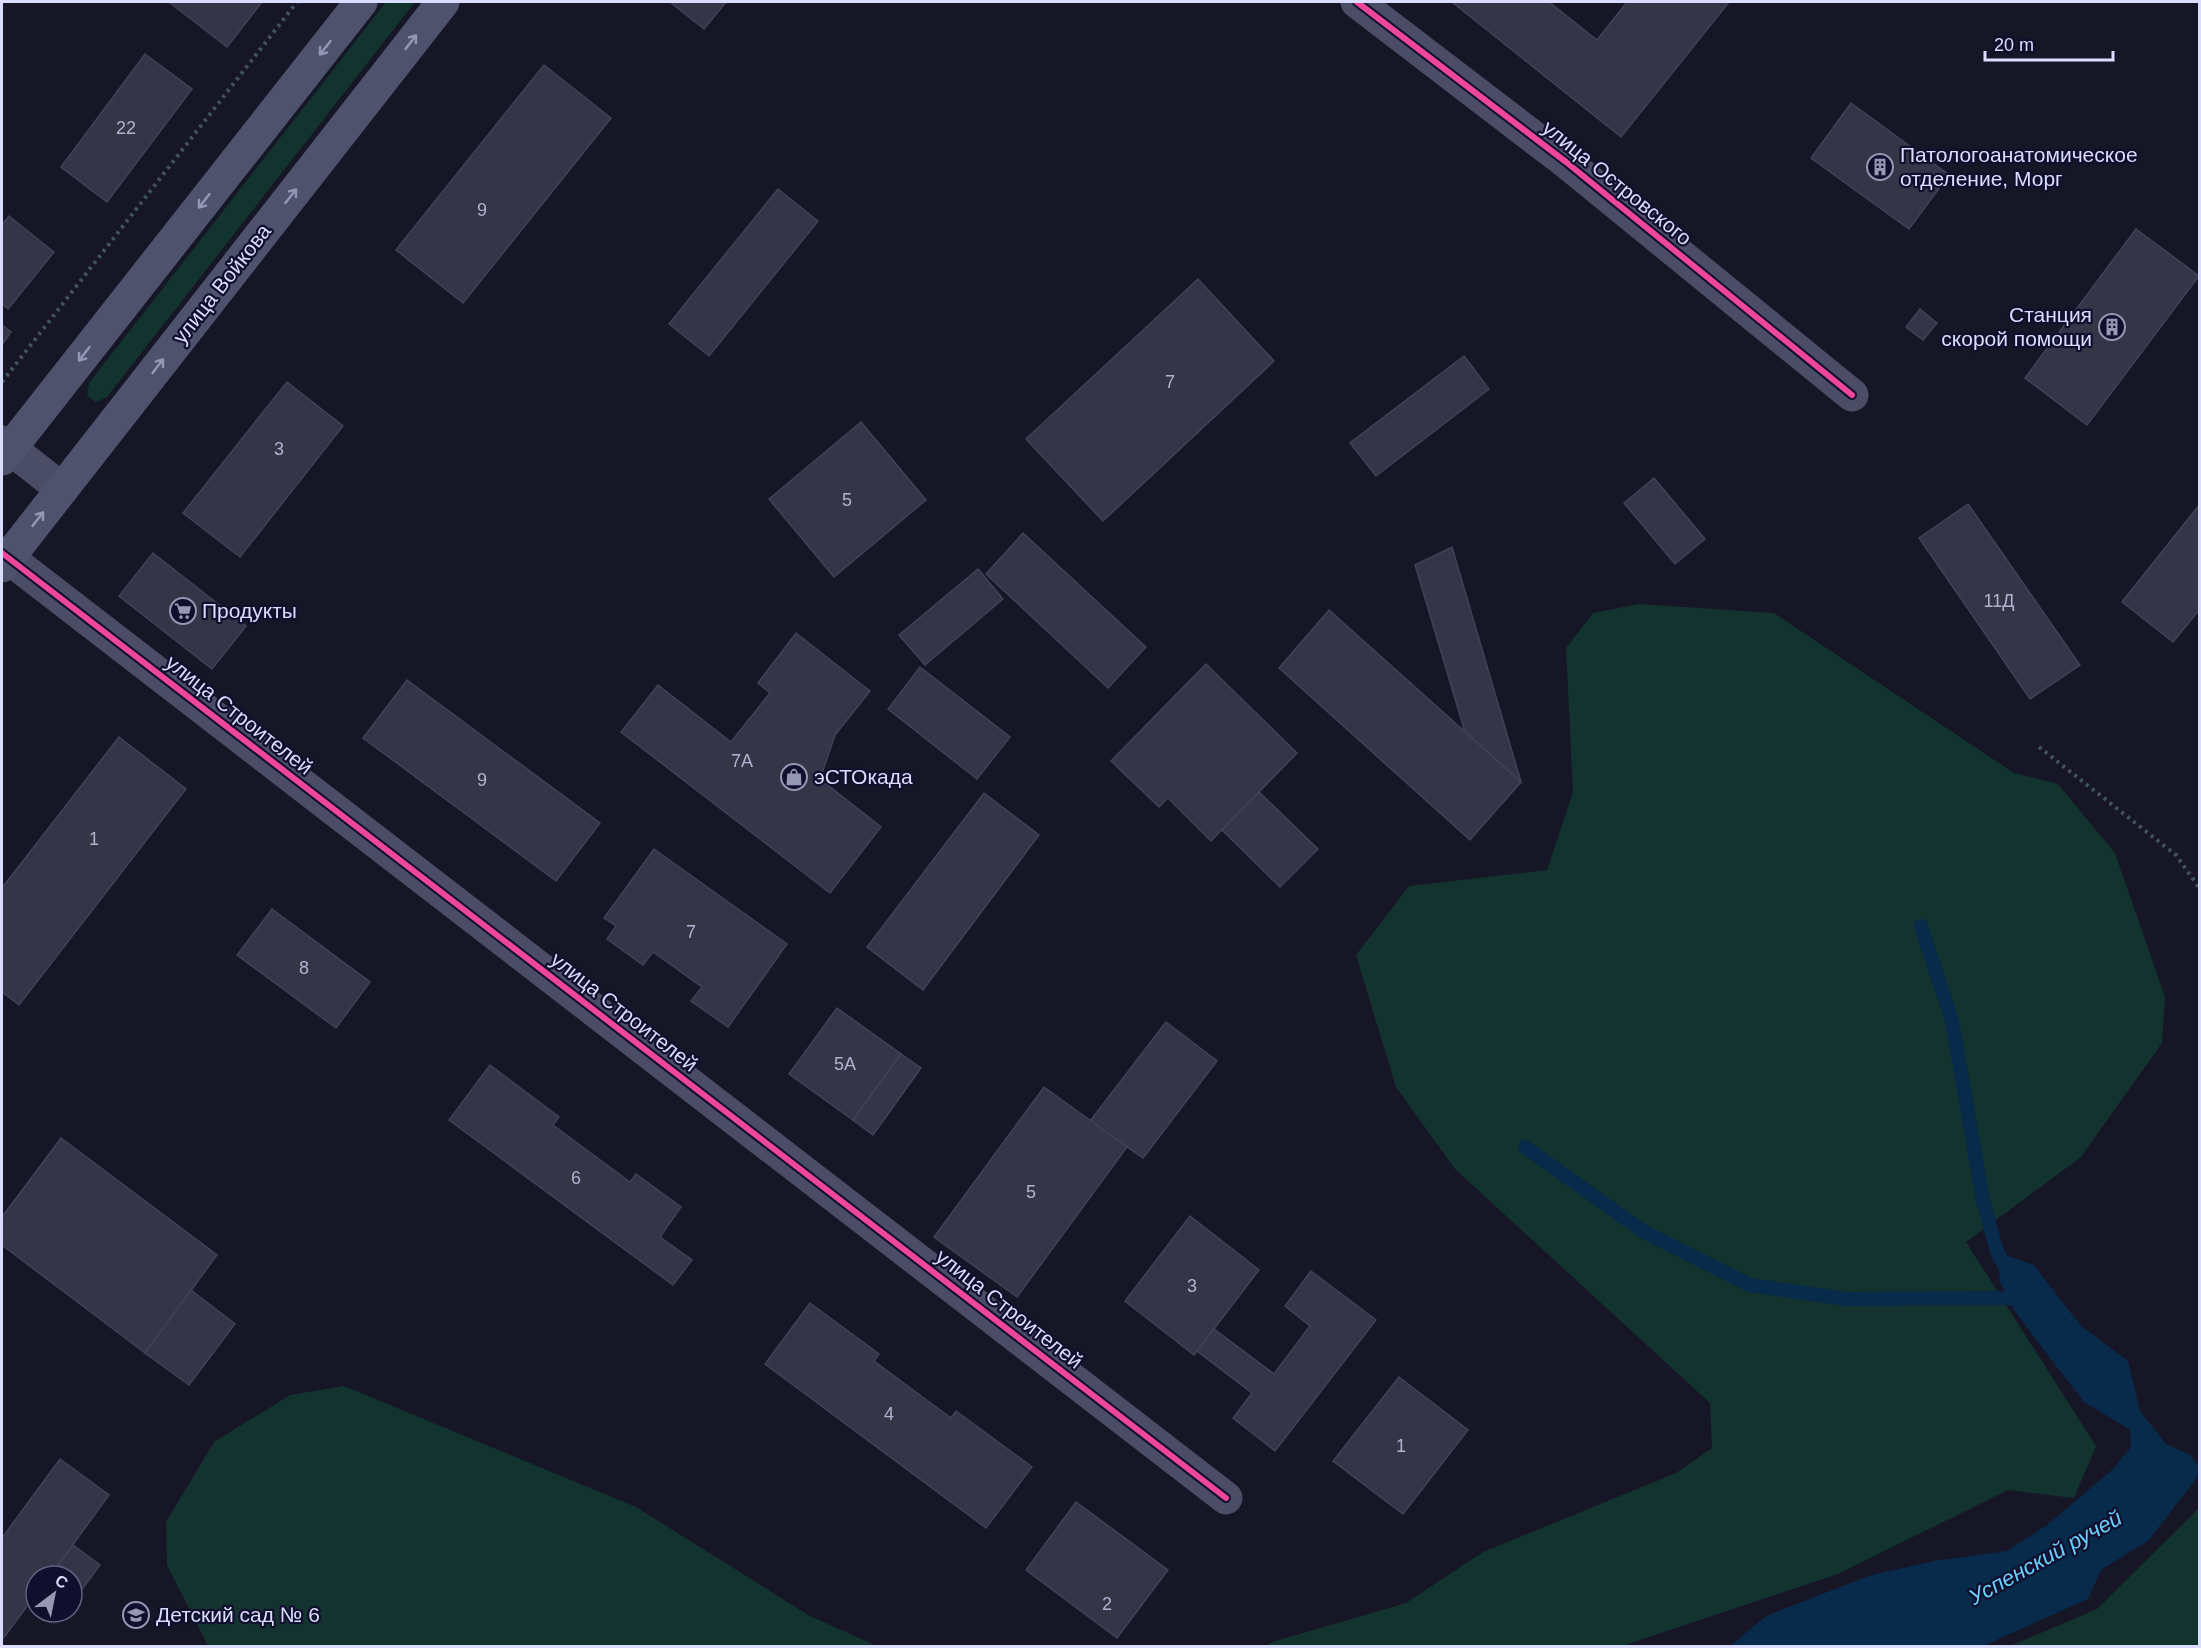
<svg xmlns="http://www.w3.org/2000/svg" width="2201" height="1648" font-family="Helvetica,sans-serif">
<style>
.green{fill:#13332f}
.water{fill:#082a4b}
.lines{fill:none;stroke-linecap:round;stroke-linejoin:round}
.stream{stroke:#082a4b;stroke-width:14}
.building{fill:#343547;stroke:#414159;stroke-width:1.5}
.path{stroke:#415361;stroke-width:4;stroke-dasharray:3 4.5;stroke-linecap:butt}
.minor{stroke:#4b4d67;stroke-width:33}
.secondary{stroke:#4e526d;stroke-width:33}
.cycleway-casing{stroke:#100f2d;stroke-width:10}
.cycleway{stroke:#ed469a;stroke-width:6}
.oneway{stroke:#9498b6}
.labels{text-anchor:middle;stroke-width:4.5;stroke-linejoin:round;paint-order:stroke}
.number-label{font-size:18px;fill:#b1b3d1}
.poi-label{font-size:21px;fill:#dbddff;stroke:#100f2d;text-anchor:start}
.street-label{font-size:21px;fill:#dbddff;stroke:#100f2d}
.water-label{font-size:22px;font-style:italic;fill:#69d1ff;stroke:#100f2d}
</style>
<rect width="100%" height="100%" fill="#161626"/>
<!-- green -->
<g class="green">
<polygon points="386,2 415,2 107,397 96,402 87,396 89,383"/>
<polygon points="1639,604 1774,613 2014,773 2058,784 2115,853 2165,997 2162,1043 2080,1158 1966,1242 2096,1446 2074,1498 2008,1490 1838,1574 1622,1646 1266,1646 1272,1642 1406,1603 1483,1552 1676,1473 1712,1448 1710,1403 1455,1169 1396,1087 1356,955 1409,886 1547,870 1573,792 1566,648 1593,613"/>
<polygon points="344,1386 636,1507 808,1615 877,1646 208,1646 167,1565 166,1522 214,1442 290,1395"/>
<polygon points="2199,1508 2199,1646 2010,1646 2097,1609"/>
</g>
<!-- water -->
<polygon class="water" points="1997,1252 2034,1265 2081,1326 2128,1361 2140,1411 2166,1444 2189,1454 2199,1467 2199,1475 2149,1540 2101,1570 2088,1599 1983,1646 1730,1646 1766,1616 1871,1575 1934,1561 2007,1551 2047,1525 2113,1469 2131,1447 2130,1430 2084,1402 2050,1358 2014,1310 2000,1282"/>
<g class="lines">
<!-- stream -->
<g class="stream">
<polyline points="1921,926 1952,1021 1983,1200 1997,1252 2005,1266"/>
<polyline points="1525,1147 1643,1231 1750,1285 1846,1299 2025,1298"/>
</g>
</g>
<!-- building -->
<g class="building">
<polygon points="169,2 262,2 227,47"/>
<polygon points="670,2 726,2 704,29"/>
<polygon points="1452,2 1549,2 1597,40 1627,2 1729,2 1621,137"/>
<polygon points="145,54 192,89 107,202 61,167"/>
<polygon points="544,65 611,118 463,303 396,250"/>
<polygon points="1851,103 1949,175 1909,229 1811,158"/>
<polygon points="778,189 818,221 709,356 669,324"/>
<polygon points="9,216 54,252 8,309 2,304 2,225"/>
<polygon points="2136,229 2199,276 2087,425 2025,378"/>
<polygon points="1198,279 1274,361 1103,521 1026,439"/>
<polygon points="1920,309 1937,323 1923,340 1906,327"/>
<polygon points="2,325 11,332 2,345"/>
<polygon points="1464,356 1489,389 1376,476 1350,443"/>
<polygon points="287,382 343,426 240,557 183,513"/>
<polygon points="861,422 926,500 834,577 769,499"/>
<polygon points="1654,478 1705,539 1675,564 1624,503"/>
<polygon points="1968,504 2080,665 2030,699 1919,538"/>
<polygon points="2200,504 2200,609 2173,642 2122,602"/>
<polygon points="1023,533 1146,647 1108,688 986,574"/>
<polygon points="1452,547 1521,782 1465,732 1415,565"/>
<polygon points="153,553 246,626 212,669 119,596"/>
<polygon points="978,569 1003,599 925,665 899,635"/>
<polygon points="1329,610 1521,782 1470,840 1279,668"/>
<polygon points="796,633 870,691 835,735 820,779 881,827 830,893 621,732 658,685 731,742 770,693 758,683"/>
<polygon points="1206,664 1297,753 1211,841 1168,798 1159,807 1111,761"/>
<polygon points="920,667 1010,737 977,779 888,709"/>
<polygon points="407,680 600,823 556,881 363,738"/>
<polygon points="119,737 186,789 19,1005 2,992 2,888"/>
<polygon points="1259,792 1318,849 1280,887 1222,830"/>
<polygon points="984,793 1039,835 923,990 867,947"/>
<polygon points="654,849 787,944 728,1027 691,1001 702,987 653,952 643,965 607,939 616,926 604,918"/>
<polygon points="272,909 370,982 336,1028 237,955"/>
<polygon points="837,1008 901,1054 853,1120 789,1074"/>
<polygon points="1166,1022 1217,1061 1143,1158 1090,1121"/>
<polygon points="901,1054 921,1068 873,1135 853,1120"/>
<polygon points="490,1065 559,1117 553,1125 630,1182 636,1174 681,1207 660,1237 692,1260 673,1285 449,1120"/>
<polygon points="1044,1087 1127,1147 1017,1297 934,1237"/>
<polygon points="61,1138 217,1255 145,1353 2,1245 2,1217"/>
<polygon points="1190,1216 1259,1270 1194,1355 1125,1301"/>
<polygon points="1311,1271 1376,1320 1275,1451 1233,1418 1252,1393 1197,1351 1214,1329 1274,1374 1310,1326 1285,1306"/>
<polygon points="191,1290 235,1324 189,1385 145,1353"/>
<polygon points="810,1303 879,1354 874,1361 951,1418 956,1411 1032,1467 986,1528 765,1364"/>
<polygon points="1399,1377 1468,1430 1403,1514 1333,1461"/>
<polygon points="60,1459 109,1495 50,1576 36,1576 36,1594 2,1640 2,1538"/>
<polygon points="1076,1502 1168,1570 1117,1638 1026,1570"/>
<polygon points="73,1545 100,1565 78,1595 72,1591 72,1576 51,1575"/>
</g>
<g class="lines">
<!-- path -->
<g class="path">
<polyline points="2,382 297,2"/>
<polyline points="2039,747 2176,855 2200,889"/>
</g>
<!-- minor -->
<g class="minor">
<polyline points="1357,2 1566,162 1852,395"/>
<polyline points="2,442 62,489"/>
<polyline points="2,553 1226,1498"/>
</g>
<!-- secondary -->
<g class="secondary">
<polyline points="2,459 361,2"/>
<polyline points="2,566 443,2"/>
</g>
<defs>
<g id="cycleway">
<polyline points="1357,2 1566,162 1852,395"/>
<polyline points="2,553 1226,1498"/>
</g>
</defs>
<!-- cycleway casing -->
<use href="#cycleway" class="cycleway-casing"/>
<!-- cycleway -->
<use href="#cycleway" class="cycleway"/>
</g>
<!-- one-way arrows -->
<defs><path id="oneway-shaft" d="M-6 0H5M1.5-3L5.5 0L1.5 3" fill="none" stroke-width="1.6" stroke-linecap="round" stroke-linejoin="round" transform="scale(1.5)"/></defs>
<g class="oneway">
<use href="#oneway-shaft" transform="translate(411 42) rotate(-52)"/>
<use href="#oneway-shaft" transform="translate(325 48) rotate(128)"/>
<use href="#oneway-shaft" transform="translate(291 196) rotate(-52)"/>
<use href="#oneway-shaft" transform="translate(204 201) rotate(128)"/>
<use href="#oneway-shaft" transform="translate(84 354) rotate(128)"/>
<use href="#oneway-shaft" transform="translate(158 366) rotate(-52)"/>
<use href="#oneway-shaft" transform="translate(38 519) rotate(-52)"/>
</g>
<!-- icons -->
<defs>
<symbol id="building-ring" viewBox="-11 -11 22 22"><circle r="9.5" fill="#100f2d" stroke="#9697b3" stroke-width="1.5"/><path d="M-4-6H4V6H1V3H-1V6H-4ZM-2.5-4.3h1.7v1.8h-1.7ZM.8-4.3h1.7v1.8H.8ZM-2.5-1h1.7V.8h-1.7ZM.8-1h1.7V.8H.8Z" fill="#9697b3"/></symbol>
<symbol id="supermarket-ring" viewBox="-11 -11 22 22"><circle r="9.5" fill="#100f2d" stroke="#9697b3" stroke-width="1.5"/><path d="M-6-5.5h2.5l.6 2H6L4.5 2H-2.5L-4.4-4H-6ZM-1.5 3.2a1.3 1.3 0 1 0 .1 0ZM3 3.2a1.3 1.3 0 1 0 .1 0Z" fill="#9697b3"/></symbol>
<symbol id="shop-ring" viewBox="-11 -11 22 22"><circle r="9.5" fill="#100f2d" stroke="#9697b3" stroke-width="1.5"/><path d="M-5-2.5h2.3a2.7 3.5 0 0 1 5.4 0H5L5.5 6h-11ZM-1.5-2.5h3a1.5 2.3 0 0 0-3 0Z" fill="#9697b3"/></symbol>
<symbol id="school-ring" viewBox="-11 -11 22 22"><circle r="9.5" fill="#100f2d" stroke="#9697b3" stroke-width="1.5"/><path d="M0-5L7-2L0 1L-7-2ZM-4 1L0 2.5L4 1V4Q0 6-4 4Z" fill="#9697b3"/></symbol>
</defs>
<g fill-rule="evenodd">
<use href="#building-ring" x="1865" y="152" width="30" height="30"/>
<use href="#building-ring" x="2097" y="312" width="30" height="30"/>
<use href="#supermarket-ring" x="168" y="596" width="30" height="30"/>
<use href="#shop-ring" x="779" y="762" width="30" height="30"/>
<use href="#school-ring" x="121" y="1600" width="30" height="30"/>
</g>
<g class="labels">
<!-- number labels -->
<g class="number-label">
<text x="126" y="134">22</text>
<text x="482" y="216">9</text>
<text x="1170" y="388">7</text>
<text x="279" y="455">3</text>
<text x="847" y="506">5</text>
<text x="1999" y="607">11Д</text>
<text x="742" y="767">7А</text>
<text x="482" y="786">9</text>
<text x="94" y="845">1</text>
<text x="691" y="938">7</text>
<text x="304" y="974">8</text>
<text x="845" y="1070">5А</text>
<text x="576" y="1184">6</text>
<text x="1031" y="1198">5</text>
<text x="1192" y="1292">3</text>
<text x="889" y="1420">4</text>
<text x="1401" y="1452">1</text>
<text x="1107" y="1610">2</text>
</g>
<!-- poi labels -->
<g class="poi-label">
<text x="1900" y="162">Патологоанатомическое<tspan x="1900" dy="24">отделение, Морг</tspan></text>
<text x="2092" y="322" text-anchor="end">Станция<tspan x="2092" dy="24">скорой помощи</tspan></text>
<text x="202" y="618">Продукты</text>
<text x="814" y="784">эСТОкада</text>
<text x="156" y="1622">Детский сад № 6</text>
</g>
<!-- street labels -->
<g class="street-label">
<text transform="translate(1617 183) rotate(39)" y="7">улица Островского</text>
<text transform="translate(222 284) rotate(-52)" y="7">улица Войкова</text>
<text transform="translate(239 715) rotate(38)" y="7">улица Строителей</text>
<text transform="translate(624 1012) rotate(38)" y="7">улица Строителей</text>
<text transform="translate(1009 1309) rotate(38)" y="7">улица Строителей</text>
</g>
<!-- water labels -->
<g class="water-label">
<text transform="translate(2045 1557) rotate(-29)" y="8">Успенский ручей</text>
</g>
</g>
<!-- border -->
<rect width="2201" height="1648" fill="none" stroke="#dbddff" stroke-width="6"/>
<!-- north arrow -->
<g transform="translate(54 1594) rotate(32)"><circle r="28" fill="#100f2d" stroke="#616181" stroke-width="1.5"/>
<path d="M0-4.5L10 22L0 15L-10 22Z" fill="#9697b3"/>
<text y="-9" font-size="16" font-weight="bold" text-anchor="middle" fill="#dbddff">С</text>
</g>
<!-- scale -->
<path d="M1985 51v9h128v-9" fill="none" stroke="#dbddff" stroke-width="3"/>
<text x="1994" y="51" font-size="18" fill="#dbddff" stroke="#100f2d" stroke-width="4.5" paint-order="stroke">20 m</text>
</svg>
